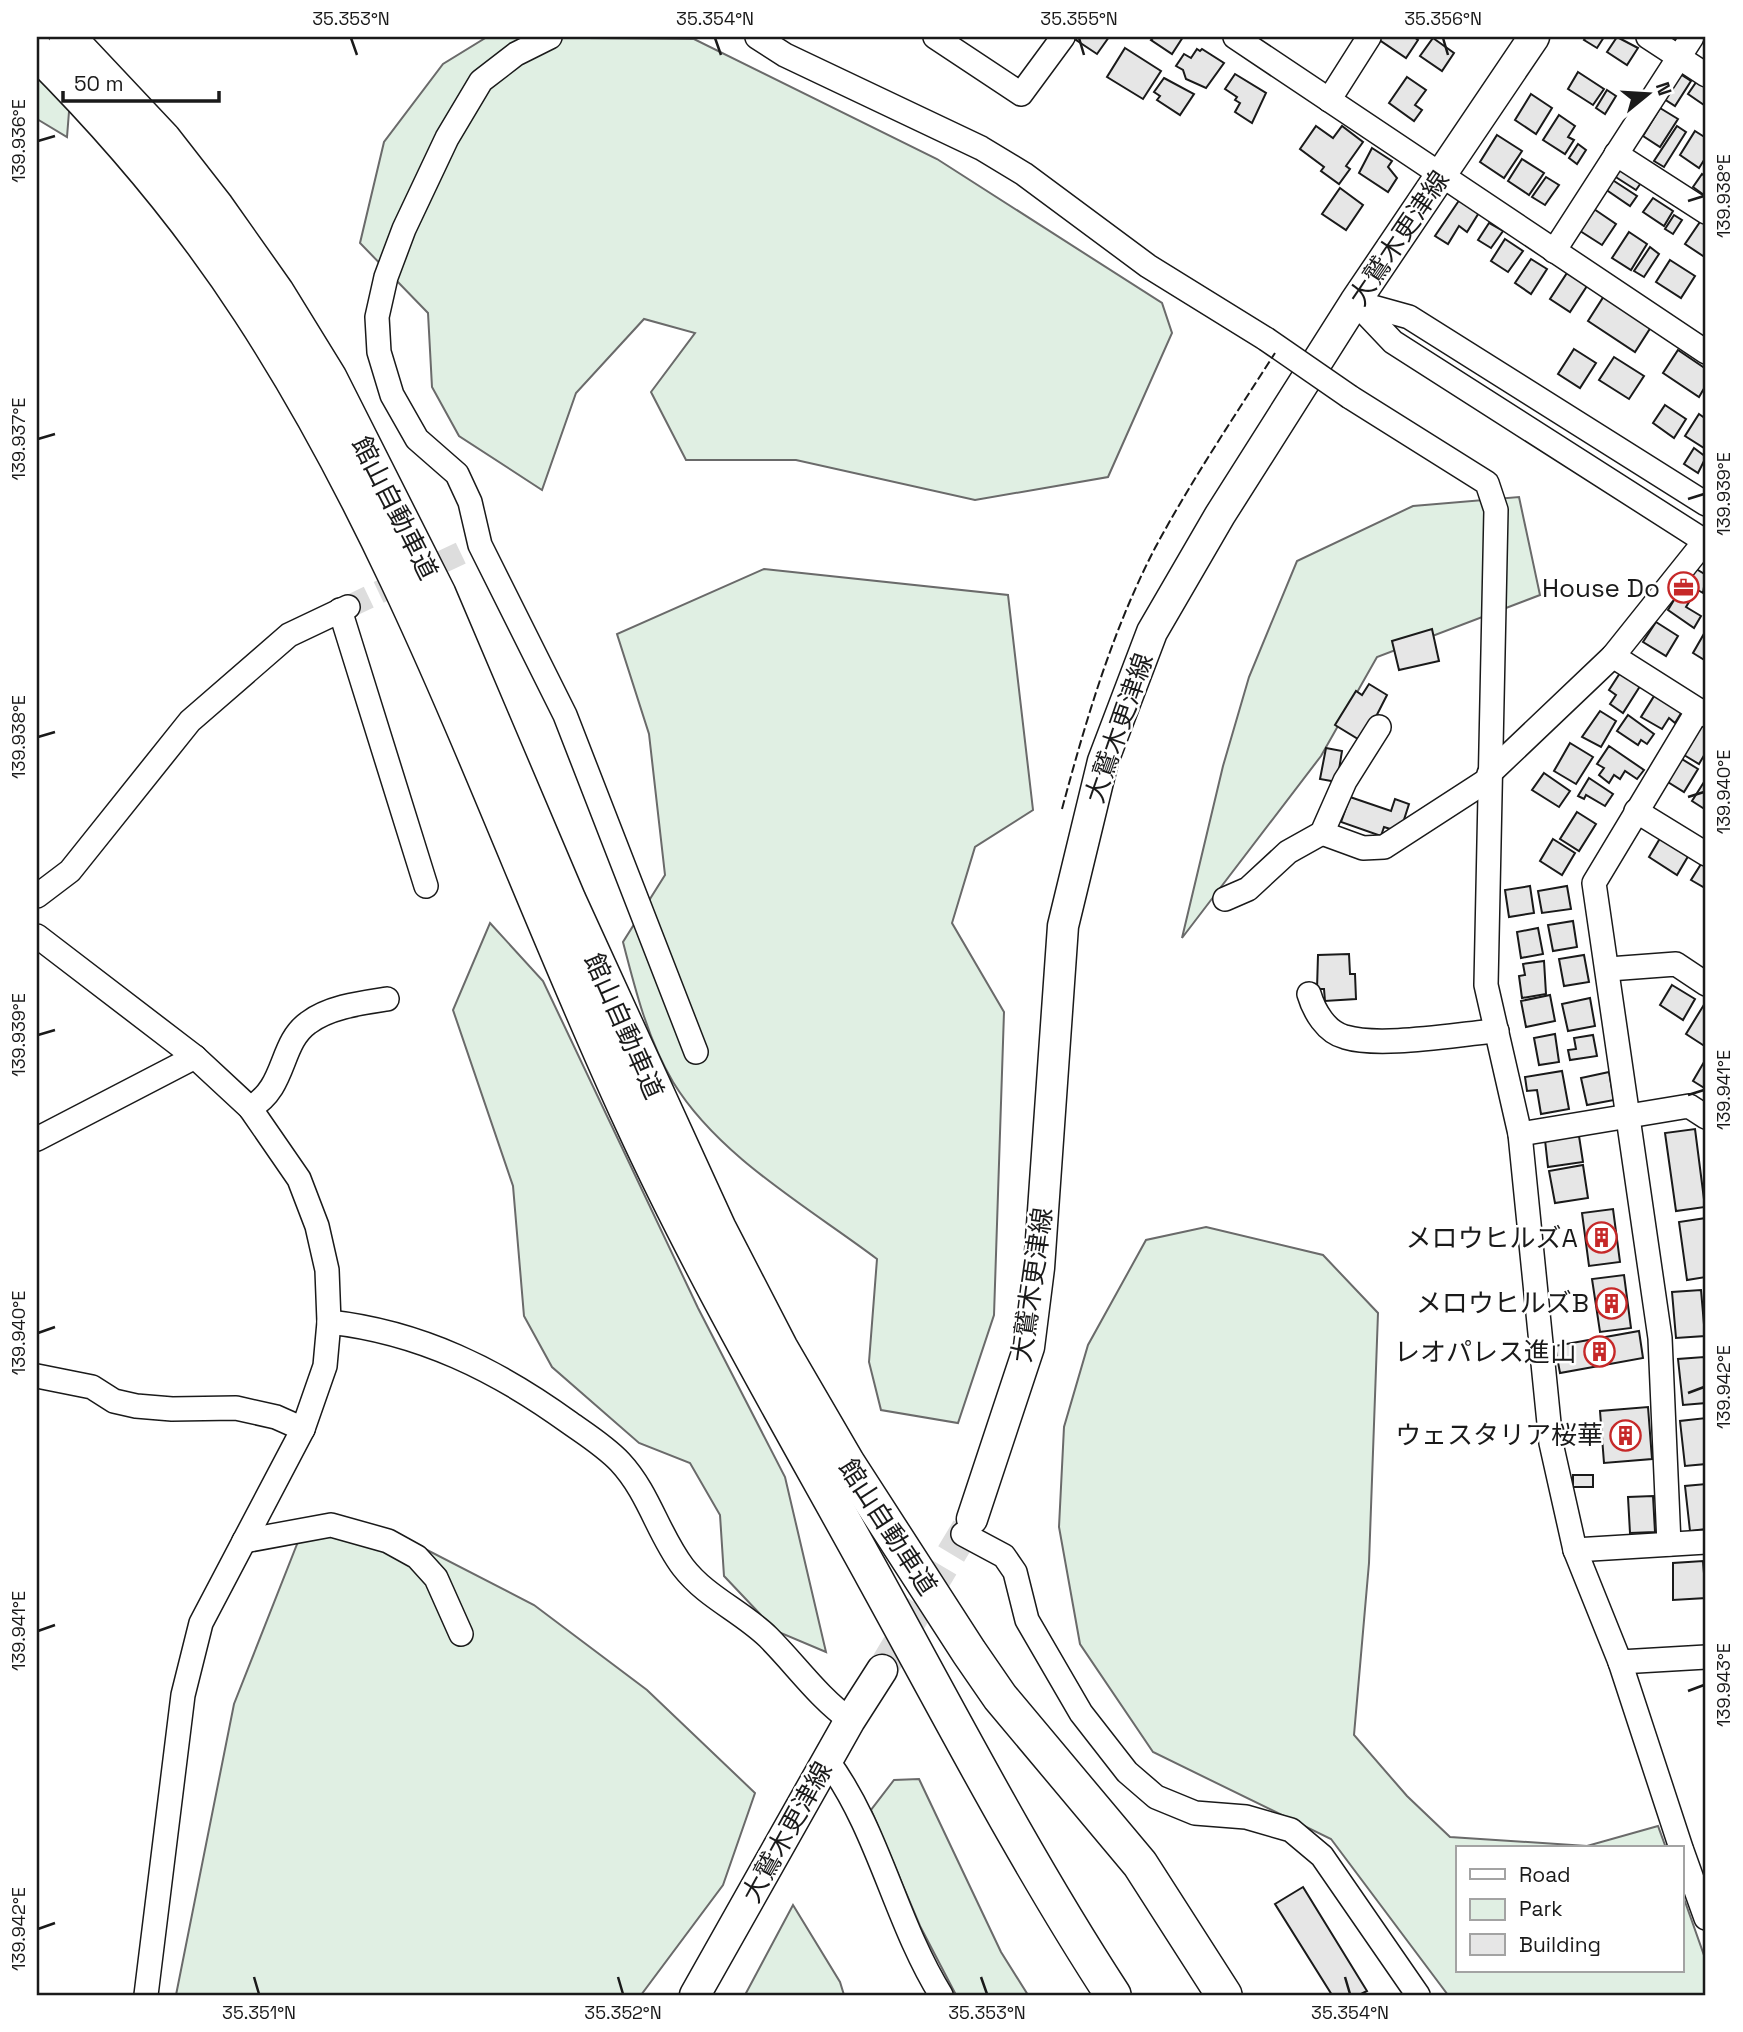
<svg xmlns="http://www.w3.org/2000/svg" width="1743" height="2032" font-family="'Space Grotesk','Noto Sans JP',sans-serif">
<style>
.green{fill:#e0efe3;stroke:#6a6a6a;stroke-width:2}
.building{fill:#e6e6e6;stroke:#1a1a1a;stroke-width:2}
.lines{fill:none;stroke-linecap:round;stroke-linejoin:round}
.minor-tunnel{stroke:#ddd;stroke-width:23;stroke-dasharray:23 11;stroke-linecap:butt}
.major-tunnel{stroke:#ddd;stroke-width:30;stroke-dasharray:30 15;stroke-linecap:butt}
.minor-casing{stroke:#1a1a1a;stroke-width:26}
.major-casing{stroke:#1a1a1a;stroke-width:33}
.highway-casing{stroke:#1a1a1a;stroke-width:38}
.minor{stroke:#fff;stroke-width:23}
.major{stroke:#fff;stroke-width:30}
.highway{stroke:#fff;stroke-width:35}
.minor-bridge-casing{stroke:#1a1a1a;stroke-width:26;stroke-linecap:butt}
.minor-bridge{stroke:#fff;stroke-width:23}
.fence{stroke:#1a1a1a;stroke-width:2;stroke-dasharray:9 3.5;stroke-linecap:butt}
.ticks{fill:none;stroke:#1a1a1a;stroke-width:2.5}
.labels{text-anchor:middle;stroke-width:5;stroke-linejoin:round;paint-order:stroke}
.street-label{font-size:26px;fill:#1a1a1a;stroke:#fff}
.poi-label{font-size:26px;fill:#1a1a1a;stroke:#fff;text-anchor:end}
.neatline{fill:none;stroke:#1a1a1a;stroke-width:2.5}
.ticks-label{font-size:18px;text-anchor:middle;fill:#1a1a1a}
</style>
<rect width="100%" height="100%" fill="#fff"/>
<!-- green -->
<g class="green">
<polygon points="487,37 694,39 937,159 1162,303 1172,333 1108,477 975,500 796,460 686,460 651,392 695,333 644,319 576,393 542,490 459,436 432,387 428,313 360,243 384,142 443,64"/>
<polygon points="37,68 70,99 67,137 37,119"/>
<polygon points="1519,497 1540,595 1377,657 1321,756 1182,938 1223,766 1249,677 1297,561 1413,506"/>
<path d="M764 569 1008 595 1033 810 975 847 952 923 1004 1012 994 1315 958 1423 881 1410 869 1362 877 1259C808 1207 719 1157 673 1082 648 1040 635 989 623 942L665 875 649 734 617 634Z"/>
<polygon points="490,923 543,981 698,1308 785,1477 826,1652 776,1631 724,1576 720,1515 690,1463 639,1443 552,1367 524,1316 513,1186 453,1010"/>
<polygon points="1206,1227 1323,1255 1378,1313 1369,1563 1354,1735 1407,1796 1450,1837 1587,1846 1658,1826 1666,1848 1458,1848 1458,1971 1682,1971 1682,1893 1706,1961 1706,1995 1448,1995 1331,1839 1153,1752 1080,1644 1059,1527 1064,1427 1088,1345 1146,1240"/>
<polygon points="303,1529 400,1536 534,1605 647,1690 755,1793 723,1885 641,1995 176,1995 234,1704"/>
<polygon points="919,1779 1001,1952 1028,1995 956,1995 920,1926 871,1810 894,1780"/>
<polygon points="793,1905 840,1982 844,1995 745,1995"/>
</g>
<!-- building -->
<g class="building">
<polygon points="1078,37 1109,37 1097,54 1076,40"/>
<polygon points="1154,37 1183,37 1172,54 1151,40"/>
<polygon points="1380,37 1414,37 1418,40 1406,58 1378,39"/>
<polygon points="1586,37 1604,37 1597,48 1584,40"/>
<polygon points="1617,37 1638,48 1627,65 1607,52"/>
<polygon points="1433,38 1454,53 1442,71 1420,56"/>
<polygon points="1125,48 1161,71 1143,99 1107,77"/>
<polygon points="1197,49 1200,51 1202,49 1224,63 1206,88 1186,79 1183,70 1176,66 1184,54 1191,58"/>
<polygon points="1578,72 1604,89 1593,105 1568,89"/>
<polygon points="1677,72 1691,81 1675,106 1661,97"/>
<polygon points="1235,74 1266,93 1252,123 1235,112 1240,103 1235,100 1237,97 1225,89"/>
<polygon points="1407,77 1426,90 1415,105 1422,110 1414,121 1389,103"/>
<polygon points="1164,78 1194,94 1180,115 1157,100 1160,96 1154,92"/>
<polygon points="1699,78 1706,83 1704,105 1688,94"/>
<polygon points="1607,90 1616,96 1605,114 1596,108"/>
<polygon points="1531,94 1552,108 1536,134 1515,120"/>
<polygon points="1660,108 1678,119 1660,147 1643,136"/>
<polygon points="1559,115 1575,126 1568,137 1574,140 1565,154 1543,140"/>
<polygon points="1316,126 1333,138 1342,126 1363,142 1346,166 1350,169 1339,184 1321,171 1324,167 1300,149"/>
<polygon points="1677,126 1686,132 1664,167 1654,161"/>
<polygon points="1695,131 1706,138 1706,157 1699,168 1680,155"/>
<polygon points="1497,135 1522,151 1504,178 1480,162"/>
<polygon points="1578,144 1586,150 1577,164 1569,158"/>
<polygon points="1372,148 1392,161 1388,167 1397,178 1388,192 1359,173"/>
<polygon points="1522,159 1544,173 1529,195 1508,181"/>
<polygon points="1620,161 1645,177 1636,190 1611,174"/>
<polygon points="1702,174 1706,177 1704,195 1693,187"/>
<polygon points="1546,177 1559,185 1545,205 1532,197"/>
<polygon points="1611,179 1637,196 1630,206 1605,189"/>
<polygon points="1340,188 1363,205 1346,230 1322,214"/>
<polygon points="1653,198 1673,211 1664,226 1643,212"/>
<polygon points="1460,199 1480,211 1467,232 1459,226 1448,244 1435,236"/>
<polygon points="1591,207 1616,224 1602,245 1577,229"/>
<polygon points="1674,215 1682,220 1673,234 1665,229"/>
<polygon points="1702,219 1706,222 1706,258 1685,244"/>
<polygon points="1489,223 1503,231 1491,248 1478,240"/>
<polygon points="1629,232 1647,244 1631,270 1612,258"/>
<polygon points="1505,239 1523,251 1508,272 1491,261"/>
<polygon points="1650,247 1659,254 1644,277 1634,271"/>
<polygon points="1531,259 1547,269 1531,294 1515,283"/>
<polygon points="1670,260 1695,276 1681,298 1656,282"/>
<polygon points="1567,273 1587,286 1570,312 1550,299"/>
<polygon points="1604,296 1651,327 1635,352 1588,321"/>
<polygon points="1574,349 1596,363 1580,388 1558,374"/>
<polygon points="1678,350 1706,369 1706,385 1699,397 1663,373"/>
<polygon points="1614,357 1644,376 1629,399 1599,380"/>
<polygon points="1665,405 1686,419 1674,438 1653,423"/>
<polygon points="1699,414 1706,419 1704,448 1685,436"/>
<polygon points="1694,448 1706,457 1698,473 1684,464"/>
<polygon points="1693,567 1706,575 1703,593 1696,589 1693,594 1681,586"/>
<polygon points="1677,595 1689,602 1686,607 1701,616 1694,628 1668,610"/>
<polygon points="1656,622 1678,636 1666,656 1643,642"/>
<polygon points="1432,629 1439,661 1399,670 1392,641"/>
<polygon points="1705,632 1706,633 1706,661 1693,653"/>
<polygon points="1622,670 1642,683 1623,713 1610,704 1616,695 1609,690"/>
<polygon points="1369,684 1387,695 1363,742 1335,725 1356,691 1362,695"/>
<polygon points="1656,693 1683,710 1675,723 1669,718 1662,729 1641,717"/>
<polygon points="1600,711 1616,721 1601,747 1582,737"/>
<polygon points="1628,715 1654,734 1647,744 1641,740 1638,745 1617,731"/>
<polygon points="1702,725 1706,728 1706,752 1699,764 1684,755"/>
<polygon points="1570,743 1593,757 1576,784 1554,771"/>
<polygon points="1609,746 1644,770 1637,779 1625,771 1620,779 1614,775 1609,783 1599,775 1604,768 1597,764"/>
<polygon points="1326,748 1342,751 1337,782 1320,779"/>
<polygon points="1677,756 1698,769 1684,792 1663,779"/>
<polygon points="1544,773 1570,791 1559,807 1532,790"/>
<polygon points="1589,778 1613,794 1605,806 1586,795 1584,799 1578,796"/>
<polygon points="1704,782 1706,783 1706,810 1692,801"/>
<polygon points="1350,797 1391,811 1395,799 1409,804 1400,832 1384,827 1381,836 1341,822"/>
<polygon points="1577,812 1596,824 1579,851 1560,839"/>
<polygon points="1662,835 1690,853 1677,875 1649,857"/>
<polygon points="1553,839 1575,853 1562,875 1540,861"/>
<polygon points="1703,861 1706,863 1705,888 1691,880"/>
<polygon points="1530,886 1534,913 1509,917 1505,890"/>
<polygon points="1567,886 1571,909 1542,913 1538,891"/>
<polygon points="1573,921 1577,947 1553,951 1548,925"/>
<polygon points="1538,928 1543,954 1521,958 1517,932"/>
<polygon points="1349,954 1350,974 1355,974 1356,999 1325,1001 1324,989 1317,989 1318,955"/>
<polygon points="1584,955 1589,982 1564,986 1559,959"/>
<polygon points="1544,961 1546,994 1522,998 1519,976 1525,975 1523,964"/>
<polygon points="1672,985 1695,999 1683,1020 1660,1005"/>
<polygon points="1550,995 1555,1021 1526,1027 1521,1001"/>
<polygon points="1590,998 1595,1026 1568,1031 1562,1004"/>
<polygon points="1705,1003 1706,1004 1706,1047 1686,1034"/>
<polygon points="1555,1034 1559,1062 1539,1065 1534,1038"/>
<polygon points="1593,1035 1597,1056 1570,1060 1568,1050 1576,1049 1574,1038"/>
<polygon points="1704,1062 1706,1063 1706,1089 1693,1081"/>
<polygon points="1562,1071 1569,1109 1541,1114 1537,1090 1527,1091 1525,1077"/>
<polygon points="1609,1072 1614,1100 1587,1105 1581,1078"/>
<polygon points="1695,1129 1705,1207 1676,1211 1665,1133"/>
<polygon points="1579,1136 1583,1162 1548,1167 1545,1140"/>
<polygon points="1583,1165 1588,1198 1555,1203 1549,1171"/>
<polygon points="1613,1209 1620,1262 1589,1266 1582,1213"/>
<polygon points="1706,1218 1706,1277 1687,1280 1679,1222"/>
<polygon points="1624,1275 1631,1328 1600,1332 1592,1279"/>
<polygon points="1701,1290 1705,1336 1676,1338 1672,1292"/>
<polygon points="1639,1331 1643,1358 1560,1373 1555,1346"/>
<polygon points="1704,1357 1706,1403 1683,1405 1678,1359"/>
<polygon points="1648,1407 1652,1459 1604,1463 1600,1411"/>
<polygon points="1706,1418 1706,1464 1685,1466 1680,1421"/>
<rect x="1573" y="1475" width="20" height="12"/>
<polygon points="1706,1484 1706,1529 1690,1531 1685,1486"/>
<polygon points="1653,1496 1655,1532 1630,1533 1628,1497"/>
<polygon points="1703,1561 1706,1598 1673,1600 1673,1563"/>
<polygon points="1303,1887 1367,1991 1359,1995 1332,1995 1275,1904"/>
</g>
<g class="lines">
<!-- minor-tunnel -->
<polyline class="minor-tunnel" points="348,607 465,551"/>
<!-- major-tunnel -->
<polyline class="major-tunnel" points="882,1670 972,1519"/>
<defs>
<g id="minor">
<polyline points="550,37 516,54 481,81 447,138 404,229 386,277 377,317 379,352 392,395 417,439 457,474 470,502 480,545 565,715 696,1052"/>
<polyline points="757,37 785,55 981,148 1024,174 1148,266 1266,339"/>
<polyline points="935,37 1021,94 1063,37"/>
<polyline points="1235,37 1706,352"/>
<polyline points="1648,37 1706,75"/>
<polyline points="1329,100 1369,37"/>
<polyline points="1616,154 1706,212"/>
<polyline points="1554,251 1692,37"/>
<polyline points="1355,302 1393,342 1706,542"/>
<polyline points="1355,302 1409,317 1706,504"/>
<polyline points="1350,397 1487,483 1496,510 1486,985 1520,1134 1551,1443 1575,1550 1620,1662 1681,1848"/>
<polyline points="340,610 426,886"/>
<polyline points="1613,656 1706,715"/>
<polyline points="1489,774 1613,656 1705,541"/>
<polyline points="1636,811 1706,854"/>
<polyline points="1322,833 1363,848 1384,847 1489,779"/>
<polyline points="37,896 70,871 190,721 289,635 348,607"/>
<polyline points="1225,899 1248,889 1288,852 1322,833 1345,781 1379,727"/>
<polyline points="37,936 195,1057 250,1108 299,1179 317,1226 327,1270 329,1322 325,1366 303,1429 201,1623 183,1695 146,1995"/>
<polyline points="1609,969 1676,964 1706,984"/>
<path d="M1309 994C1314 1011 1326 1032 1345 1037 1381 1048 1457 1034 1497 1031"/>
<path d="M250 1108C287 1087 279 1044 308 1023 329 1007 361 1003 387 999"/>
<polyline points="1520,1134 1689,1106 1706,1117"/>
<polyline points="37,1139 195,1057"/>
<path d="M329 1322C420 1332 497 1370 570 1423 587 1435 606 1447 620 1462 649 1493 658 1534 683 1567 706 1597 741 1611 768 1637 796 1665 818 1697 850 1720"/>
<polyline points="37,1376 92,1387 114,1401 136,1406 172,1409 236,1408 276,1417 303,1429"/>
<polyline points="963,1534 1004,1556 1015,1572 1027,1620 1081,1713 1127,1772 1156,1797 1195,1813 1246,1817 1291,1830 1322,1856 1418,1995"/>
<polyline points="244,1541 331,1525 388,1541 417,1557 436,1578 461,1634"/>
<polyline points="1669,1544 1660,1338 1594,883 1698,710"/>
<polyline points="1575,1550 1706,1542"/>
<polyline points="1620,1662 1706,1657"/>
<path d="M827 1760C879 1830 895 1921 941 1995"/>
<polyline points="1682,1851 1706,1918"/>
</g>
<g id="major">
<polyline points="972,1519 1029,1347 1039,1268 1063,926 1103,761 1152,632 1220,515 1355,302 1534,37"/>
<polyline points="695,1995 850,1720 882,1670"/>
</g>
<g id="highway">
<polyline points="67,37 163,139 216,207 276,292 329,378 438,594 568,900 718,1228 780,1348 847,1463 969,1652 1000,1697 1140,1864 1224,1995"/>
<path d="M37 52C116 131 189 217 250 311 414 561 507 851 632 1121 704 1278 791 1426 874 1577 951 1717 1025 1860 1113 1995"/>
</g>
</defs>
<!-- minor casing -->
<use href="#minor" class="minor-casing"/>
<!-- major casing -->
<use href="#major" class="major-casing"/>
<!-- highway casing -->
<use href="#highway" class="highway-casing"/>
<!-- minor -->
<use href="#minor" class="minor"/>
<!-- major -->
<use href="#major" class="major"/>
<!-- highway -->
<use href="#highway" class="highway"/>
<defs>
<polyline id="minor-bridge" points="1266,339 1350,397"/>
</defs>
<!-- minor-bridge casing -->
<use href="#minor-bridge" class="minor-bridge-casing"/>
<!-- minor-bridge -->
<use href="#minor-bridge" class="minor-bridge"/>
<!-- fence -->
<path class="fence" d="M1062 809C1086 720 1112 631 1155 548 1191 481 1234 417 1275 353"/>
</g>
<!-- ticks -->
<path class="ticks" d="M351 38 357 55M715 38 721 55M1079 38 1084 55M1443 38 1448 55M38 141 55 136M1688 201 1704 196M38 439 55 434M1688 499 1704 494M38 737 55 732M1688 797 1704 792M38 1035 55 1030M1688 1095 1704 1090M38 1333 55 1327M1688 1393 1704 1387M38 1631 55 1625M1688 1691 1704 1685M38 1929 55 1923M254 1977 259 1994M618 1977 623 1994M981 1977 987 1994M1345 1977 1350 1994"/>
<!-- icons -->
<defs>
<symbol id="office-ring" viewBox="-11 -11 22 22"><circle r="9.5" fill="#fff" stroke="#c62828" stroke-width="1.5"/><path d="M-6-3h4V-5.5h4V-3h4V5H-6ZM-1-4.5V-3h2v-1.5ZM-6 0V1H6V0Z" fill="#c62828"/></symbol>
<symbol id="building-ring" viewBox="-11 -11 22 22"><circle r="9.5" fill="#fff" stroke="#c62828" stroke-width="1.5"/><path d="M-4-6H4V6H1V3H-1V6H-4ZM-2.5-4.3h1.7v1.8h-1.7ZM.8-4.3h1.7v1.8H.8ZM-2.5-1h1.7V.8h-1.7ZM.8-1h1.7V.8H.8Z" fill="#c62828"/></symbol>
</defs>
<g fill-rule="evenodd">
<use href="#office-ring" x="1666" y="570" width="35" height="35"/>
<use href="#building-ring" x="1584" y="1220" width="35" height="35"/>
<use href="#building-ring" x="1594" y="1286" width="35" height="35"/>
<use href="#building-ring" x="1582" y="1334" width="35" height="35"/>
<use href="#building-ring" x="1608" y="1418" width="35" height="35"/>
</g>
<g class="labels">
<!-- street labels -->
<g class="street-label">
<text transform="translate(1399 238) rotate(-56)" y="9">大鷲木更津線</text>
<text transform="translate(395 508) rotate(63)" y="9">館山自動車道</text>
<text transform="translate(1119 728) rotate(-71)" y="9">大鷲木更津線</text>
<text transform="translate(624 1026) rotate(66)" y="9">館山自動車道</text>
<text transform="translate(1032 1285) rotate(-82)" y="9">大鷲木更津線</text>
<text transform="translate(888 1527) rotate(57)" y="9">館山自動車道</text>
<text transform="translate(787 1832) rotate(-61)" y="9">大鷲木更津線</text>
</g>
<!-- poi labels -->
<g class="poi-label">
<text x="1660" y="597">House Do</text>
<text x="1578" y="1247">メロウヒルズA</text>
<text x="1589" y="1312">メロウヒルズB</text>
<text x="1576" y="1361">レオパレス進山</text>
<text x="1603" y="1444">ウェスタリア桜華</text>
</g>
</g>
<!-- border -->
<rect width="1743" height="2032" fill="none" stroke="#ffffff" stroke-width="77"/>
<!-- legend -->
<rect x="1456" y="1846" width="228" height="126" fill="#ffffff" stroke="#a3a3a3" stroke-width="2"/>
<rect x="1470" y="1869" width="35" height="10" fill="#ffffff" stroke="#a3a3a3" stroke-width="2"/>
<text x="1519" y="1882" font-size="21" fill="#1a1a1a">Road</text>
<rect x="1470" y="1899" width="35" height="21" fill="#e0efe3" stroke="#a3a3a3" stroke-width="2"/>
<text x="1519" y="1916" font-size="21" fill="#1a1a1a">Park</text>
<rect x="1470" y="1934" width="35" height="21" fill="#e6e6e6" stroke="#a3a3a3" stroke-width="2"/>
<text x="1519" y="1952" font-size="21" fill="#1a1a1a">Building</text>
<!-- north arrow -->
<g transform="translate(1648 94) rotate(72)" stroke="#ffffff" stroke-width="5" paint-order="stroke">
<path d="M0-5L12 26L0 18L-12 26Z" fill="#1a1a1a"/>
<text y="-10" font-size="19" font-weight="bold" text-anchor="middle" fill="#1a1a1a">N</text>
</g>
<!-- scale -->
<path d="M63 91v10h156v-10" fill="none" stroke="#1a1a1a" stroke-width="3.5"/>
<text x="74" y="91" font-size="21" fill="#1a1a1a" stroke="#ffffff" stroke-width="5" paint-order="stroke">50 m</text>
<rect x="38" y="38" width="1666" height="1956" class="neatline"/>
<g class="ticks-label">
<text x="351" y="25">35.353°N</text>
<text x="715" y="25">35.354°N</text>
<text x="1079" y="25">35.355°N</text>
<text x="1443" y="25">35.356°N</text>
<text transform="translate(19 141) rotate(-90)" y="6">139.936°E</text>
<text transform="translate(1724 196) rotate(-90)" y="6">139.938°E</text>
<text transform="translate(19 439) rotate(-90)" y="6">139.937°E</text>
<text transform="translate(1724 494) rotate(-90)" y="6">139.939°E</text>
<text transform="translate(19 737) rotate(-90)" y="6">139.938°E</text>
<text transform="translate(1724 792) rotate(-90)" y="6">139.940°E</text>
<text transform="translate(19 1035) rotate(-90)" y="6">139.939°E</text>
<text transform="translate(1724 1090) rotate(-90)" y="6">139.941°E</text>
<text transform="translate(19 1333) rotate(-90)" y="6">139.940°E</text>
<text transform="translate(1724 1387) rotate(-90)" y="6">139.942°E</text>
<text transform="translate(19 1631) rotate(-90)" y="6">139.941°E</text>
<text transform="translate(1724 1685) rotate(-90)" y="6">139.943°E</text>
<text transform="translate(19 1929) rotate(-90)" y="6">139.942°E</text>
<text x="259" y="2019">35.351°N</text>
<text x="623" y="2019">35.352°N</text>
<text x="987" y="2019">35.353°N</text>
<text x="1350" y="2019">35.354°N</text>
</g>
</svg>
